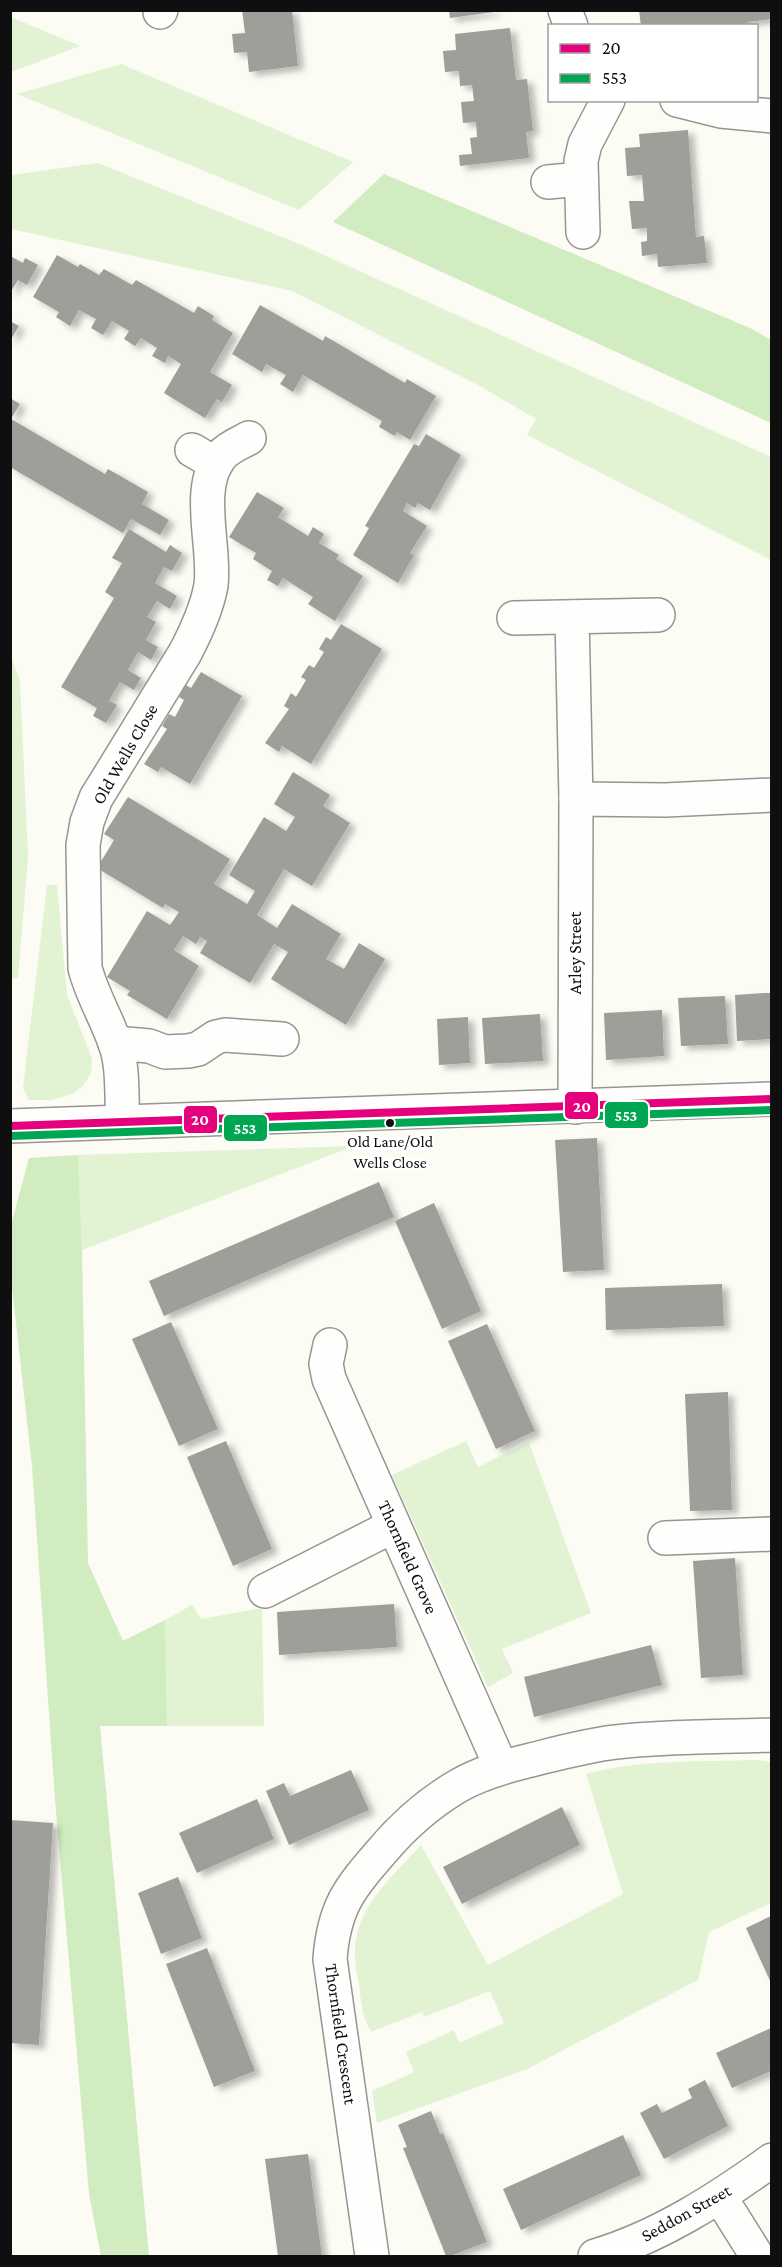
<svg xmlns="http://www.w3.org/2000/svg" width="782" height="2267" font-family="'Crimson Pro',serif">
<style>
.green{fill:#e1f3d2}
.forest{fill:#d0ecc0}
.building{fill:#a09e99;filter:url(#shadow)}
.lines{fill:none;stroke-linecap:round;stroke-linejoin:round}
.minor-casing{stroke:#969592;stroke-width:36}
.minor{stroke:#fffefd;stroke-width:33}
.bus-1-casing{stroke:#fff;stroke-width:12}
.bus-2-casing{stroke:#fff;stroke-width:12}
.bus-1{stroke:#e5007d;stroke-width:8}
.bus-2{stroke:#00a651;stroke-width:8}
.bus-dot{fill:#0f0f0f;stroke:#fff;stroke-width:2}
.labels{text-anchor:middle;stroke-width:6;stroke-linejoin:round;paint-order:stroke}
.bus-label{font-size:16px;fill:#0f0f0f;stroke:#fff}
.street-label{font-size:18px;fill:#0f0f0f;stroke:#fff}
.line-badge{stroke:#fff;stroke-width:2}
.badge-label{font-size:16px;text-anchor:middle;font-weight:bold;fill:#fff}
</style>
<defs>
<filter id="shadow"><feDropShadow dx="6" dy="4" stdDeviation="3" flood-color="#0004"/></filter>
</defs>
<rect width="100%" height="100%" fill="#fcfbf4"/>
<!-- green -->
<g class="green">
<polygon points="11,17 80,46 11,72"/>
<polygon points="121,64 353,162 299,210 17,94"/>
<polygon points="98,163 304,246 771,457 771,560 527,435 536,419 478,385 292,291 11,229 11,175"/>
<polygon points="10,655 20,681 28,857 18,978 11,979"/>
<polygon points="47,885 57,885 67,995 92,1058 91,1073 83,1086 72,1094 52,1100 29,1100 23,1088"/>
<polygon points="354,1146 82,1250 78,1155"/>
<polygon points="466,1441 478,1467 529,1442 591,1613 502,1649 513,1673 488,1687 392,1475"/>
<polygon points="192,1605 201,1619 262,1608 264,1726 167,1726 165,1620"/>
<path d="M758 1760 771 1762V1903L709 1932 698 1980 525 2070 377 2123 372 2091 414 2072 406 2052 454 2030 459 2043 504 2023 490 1991 424 2017 422 2012 371 2032C362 2017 361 2001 359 1984 357 1973 354 1962 355 1952 355 1907 394 1875 421 1845L488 1965 623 1894 586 1774C641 1759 701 1762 758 1760Z"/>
</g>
<!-- forest -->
<g class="forest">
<polygon points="384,174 750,328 771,340 771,423 333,222"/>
<polygon points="78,1155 82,1250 88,1563 123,1641 165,1620 167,1726 100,1726 149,2256 101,2256 89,2194 55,1800 32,1466 11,1278 11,1225 29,1158"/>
</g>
<!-- building -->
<g class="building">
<polygon points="242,10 292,10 298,66 249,72 247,52 234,53 233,43 232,34 245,33"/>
<polygon points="449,10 494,10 494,12 450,18"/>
<polygon points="639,10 770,10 771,19 747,22 748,26 731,26 731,24 641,26"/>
<polygon points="510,28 516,80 527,79 533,131 526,132 529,158 460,166 459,155 472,154 470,138 477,137 476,122 463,123 461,102 474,101 472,85 460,86 459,71 445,72 443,51 456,50 455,34"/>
<polygon points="688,130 696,237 704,236 707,263 658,267 657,254 642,256 641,242 647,241 647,228 632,229 629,201 644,201 642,175 627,176 625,148 640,147 639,134"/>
<polygon points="57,255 78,267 80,264 99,275 104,269 132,285 136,280 194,313 198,306 214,316 212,320 233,333 210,372 232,385 222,402 217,399 205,418 164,393 181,364 168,356 165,363 152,356 157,348 141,338 135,346 124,339 129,331 112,321 103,335 91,328 96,319 79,310 70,326 56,317 59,312 33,297"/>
<polygon points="10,256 23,263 25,258 38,265 27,285 18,280 10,293"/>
<polygon points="260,305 323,341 325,336 405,383 407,379 436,396 410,440 397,432 395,436 379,427 382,421 303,375 293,392 280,384 286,375 266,364 262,372 232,354"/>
<polygon points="10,321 19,326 10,341"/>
<polygon points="10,398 20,404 11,419 105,474 108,469 148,492 142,504 169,520 160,535 131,519 123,533 10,467"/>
<polygon points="426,434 461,455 430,510 418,503 415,508 407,503 403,511 427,526 410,553 414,555 398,583 353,555 369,528 365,526 414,444 419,446"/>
<polygon points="257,492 284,508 278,517 308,536 313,527 324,534 319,543 339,555 336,559 363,576 335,621 308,604 313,597 283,578 278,586 267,580 272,571 253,559 256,553 229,537"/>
<polygon points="129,529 166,552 170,545 182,553 172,571 164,567 155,583 177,596 170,609 157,601 147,617 156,622 146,640 158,647 151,660 138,652 128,670 141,678 134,690 120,682 109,701 117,705 106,723 93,716 97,708 61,687 114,598 105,592 122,563 112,558"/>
<polygon points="341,624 382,649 311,764 282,746 279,752 265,743 289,709 284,706 291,693 296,697 306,680 301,677 309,665 314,668 324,652 319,649 326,637 331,640"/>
<polygon points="201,672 242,696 190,784 161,767 158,772 144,764 167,729 162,726 169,714 175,717 184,700 179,697 186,685 191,688"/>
<polygon points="293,772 330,795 323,806 350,823 312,886 284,869 257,915 277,928 292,904 341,934 326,959 344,969 359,943 385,959 346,1025 271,979 288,952 274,944 250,983 200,953 207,941 200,937 196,944 183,936 174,950 199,966 167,1019 127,995 130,991 107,977 147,911 170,925 179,912 165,904 163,908 97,868 114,840 104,834 128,797 230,859 214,884 247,904 255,891 229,875 264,817 286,831 295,817 274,804"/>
<polygon points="764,993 771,993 771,1039 737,1041 735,995"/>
<polygon points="725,996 728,1044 681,1046 678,998"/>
<polygon points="662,1010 664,1056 606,1060 604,1013"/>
<polygon points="540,1014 543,1061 485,1064 482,1018"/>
<polygon points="468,1017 470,1063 439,1065 437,1019"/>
<polygon points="597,1138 604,1270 563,1272 555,1140"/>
<polygon points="379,1182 394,1217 164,1316 149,1281"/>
<polygon points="434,1203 481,1311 442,1329 395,1221"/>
<polygon points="722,1284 724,1326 606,1330 605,1288"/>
<polygon points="171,1322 218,1429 179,1446 132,1339"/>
<polygon points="487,1324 535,1431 496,1449 448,1341"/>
<polygon points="728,1392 732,1510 690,1511 685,1394"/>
<polygon points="226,1441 272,1549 233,1566 187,1457"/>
<polygon points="735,1558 743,1675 701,1678 693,1561"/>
<polygon points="394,1604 397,1647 279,1655 277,1612"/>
<polygon points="651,1645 662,1685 534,1717 524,1677"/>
<polygon points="351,1770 369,1810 289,1845 266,1791 284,1783 290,1796"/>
<polygon points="257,1799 274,1839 197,1873 179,1833"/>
<polygon points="562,1807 580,1845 462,1904 443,1867"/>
<polygon points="10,1820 53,1823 39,2045 10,2043"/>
<polygon points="178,1877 202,1938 161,1954 138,1893"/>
<polygon points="771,1916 771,1983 746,1928"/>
<polygon points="207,1948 255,2071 214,2087 166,1964"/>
<polygon points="771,2028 771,2071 732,2088 716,2053"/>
<polygon points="705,2080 728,2126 664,2159 640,2113 657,2104 662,2113 692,2098 688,2089"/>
<polygon points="431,2111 440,2134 443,2133 487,2242 450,2256 446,2256 403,2148 407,2147 398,2125"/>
<polygon points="623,2135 641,2175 521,2230 503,2189"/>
<polygon points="308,2154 322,2256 278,2256 265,2159"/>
</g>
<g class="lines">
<defs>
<g id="minor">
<polyline points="565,10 571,26"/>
<polyline points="160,12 161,10"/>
<polyline points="677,100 721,111 772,116"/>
<polyline points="548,182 581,179"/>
<polyline points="583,232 581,161 585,144 608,100"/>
<polyline points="192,450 216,464"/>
<polyline points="572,617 576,799"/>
<polyline points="514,618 658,615"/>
<polyline points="115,1043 149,1046 165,1052 188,1051 198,1049 216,1037 225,1035 282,1039"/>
<polyline points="575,1107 576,799 665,800 772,795"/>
<path d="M123 1122C121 1097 124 1067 115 1043 106 1017 92 995 85 968L83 845 87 822 96 798 185 653C196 632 207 609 211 585 216 547 194 486 222 455 229 447 240 443 249 438"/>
<polyline points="10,1126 772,1099"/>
<polyline points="330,1345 326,1364 329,1379 501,1767"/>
<polyline points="665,1538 772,1534"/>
<polyline points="265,1591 393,1526"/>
<polyline points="720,2197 757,2256"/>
<path d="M372 2256 330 1959C334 1907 349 1889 382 1851 404 1825 429 1803 458 1786 480 1773 506 1766 531 1760 559 1753 588 1745 616 1742 667 1736 720 1737 772 1735"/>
<path d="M595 2256C659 2237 718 2199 772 2160"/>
</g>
</defs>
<!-- minor casing -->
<use href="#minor" class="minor-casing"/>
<!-- minor -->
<use href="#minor" class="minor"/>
<defs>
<polyline id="bus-1" points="10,1126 772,1099"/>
<polyline id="bus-2" points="10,1136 772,1110"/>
</defs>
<!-- bus-1 casing -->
<use href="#bus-1" class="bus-1-casing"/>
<!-- bus-2 casing -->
<use href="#bus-2" class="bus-2-casing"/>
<!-- bus-1 -->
<use href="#bus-1" class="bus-1"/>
<!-- bus-2 -->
<use href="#bus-2" class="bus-2"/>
</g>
<!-- markers -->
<circle class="bus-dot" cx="390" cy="1123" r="5"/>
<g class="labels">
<!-- bus labels -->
<g class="bus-label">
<text x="390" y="1147">Old Lane/Old<tspan x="390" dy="21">Wells Close</tspan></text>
</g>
<!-- street labels -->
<g class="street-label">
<text transform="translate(125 754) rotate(-60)" y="6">Old Wells Close</text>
<text transform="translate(575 953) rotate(-90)" y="6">Arley Street</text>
<text transform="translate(408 1557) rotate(66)" y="6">Thornfield Grove</text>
<text transform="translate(341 2034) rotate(82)" y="6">Thornfield Crescent</text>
<text transform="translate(686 2213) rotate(-29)" y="6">Seddon Street</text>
</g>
</g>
<g class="line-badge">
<rect x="564" y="1091" width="35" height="29" rx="6" fill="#e5007d"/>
<rect x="604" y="1101" width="45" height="28" rx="6" fill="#00a651"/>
<rect x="183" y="1105" width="35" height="29" rx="6" fill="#e5007d"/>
<rect x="223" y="1114" width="45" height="28" rx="6" fill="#00a651"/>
</g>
<g class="badge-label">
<text x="582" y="1112">20</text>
<text x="626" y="1121">553</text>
<text x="200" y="1125">20</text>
<text x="245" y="1134">553</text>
</g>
<!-- border -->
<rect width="782" height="2267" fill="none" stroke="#0f0f0f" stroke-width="24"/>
<!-- legend -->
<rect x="548" y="24" width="210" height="78" fill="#ffffff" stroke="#9f9f9f" stroke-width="1.5"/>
<rect x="560" y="44" width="30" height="9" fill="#e5007d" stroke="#9f9f9f" stroke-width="1.5"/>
<text x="602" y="54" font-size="18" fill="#0f0f0f">20</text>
<rect x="560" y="74" width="30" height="9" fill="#00a651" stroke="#9f9f9f" stroke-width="1.5"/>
<text x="602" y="84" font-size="18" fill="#0f0f0f">553</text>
</svg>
